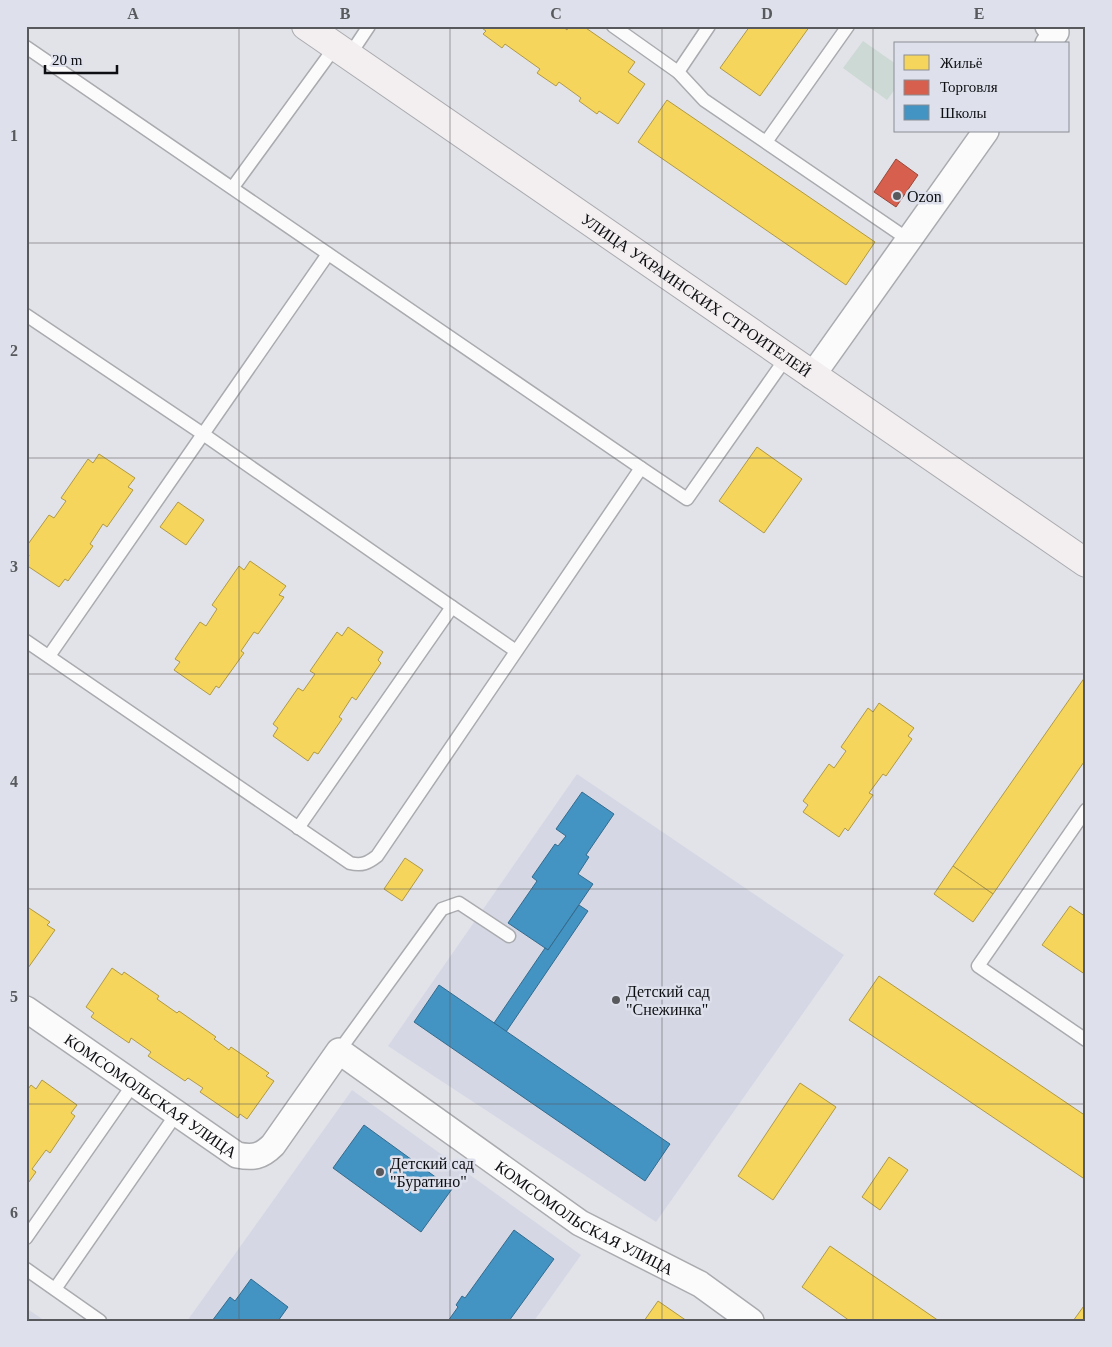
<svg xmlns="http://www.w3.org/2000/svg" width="1112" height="1347" font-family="Georgia,serif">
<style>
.built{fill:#d5d8e4}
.green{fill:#cdd9d4}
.homes{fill:#f6d55c;stroke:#b09946}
.shops{fill:#d6604d;stroke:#9a473b}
.schools{fill:#4393c3;stroke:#336b8e}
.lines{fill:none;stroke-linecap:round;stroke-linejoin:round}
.lane-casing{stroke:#aaabaf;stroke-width:15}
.street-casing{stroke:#aaabaf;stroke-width:28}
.secondary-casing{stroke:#aaabaf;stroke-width:30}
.lane{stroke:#fbfbfc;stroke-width:12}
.street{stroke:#fbfbfc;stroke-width:25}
.secondary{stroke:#f3eff1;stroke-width:28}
.grid{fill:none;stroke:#58595c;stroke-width:1;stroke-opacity:0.55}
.poi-dot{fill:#58595c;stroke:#dee1ec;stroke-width:2}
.labels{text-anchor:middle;stroke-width:5;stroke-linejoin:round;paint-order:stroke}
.poi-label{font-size:16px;fill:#0d0e11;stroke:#dee1ec;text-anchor:start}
.street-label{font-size:16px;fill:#0d0e11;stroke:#dee1ec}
.neatline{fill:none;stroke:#58595c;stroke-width:2}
.grid-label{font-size:16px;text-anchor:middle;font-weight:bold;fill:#58595c}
</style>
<rect width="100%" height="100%" fill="#e2e3e8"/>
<!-- built -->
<g class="built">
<polygon points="577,774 844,955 656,1222 388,1046"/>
<polygon points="352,1090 581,1255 534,1321 187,1321"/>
<polygon points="26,1308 45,1321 26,1321"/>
</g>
<!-- green -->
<polygon class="green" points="863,41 896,64 896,88 887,100 843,68"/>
<!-- homes -->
<g class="homes">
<polygon points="479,26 562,26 567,30 569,26 583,26 635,62 628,72 645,84 618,124 599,111 597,114 579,101 581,98 559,82 556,86 537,73 540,69 505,44 502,48 483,34 486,31"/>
<polygon points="750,26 810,26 760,96 720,68"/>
<polygon points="667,100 875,242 846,285 638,142"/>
<polygon points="757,447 802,479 764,533 719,501"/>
<polygon points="99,454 135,478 128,487 133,490 107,527 103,524 90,544 93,546 68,581 65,579 59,587 26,565 29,555 26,553 26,547 49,515 54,518 66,501 61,498 88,459 93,463"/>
<polygon points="178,502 204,520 186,545 160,527"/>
<polygon points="250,561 286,586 279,595 284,597 258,634 254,632 241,651 244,653 219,688 216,686 210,695 174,670 180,662 175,659 200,622 206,626 217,609 212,605 239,566 244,570"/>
<polygon points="348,627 383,652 378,660 381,663 356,700 352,697 339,717 342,719 318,754 314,752 308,761 273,736 278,728 273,724 298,688 303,691 315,674 310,671 337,632 342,636"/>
<polygon points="1085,677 1086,759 993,894 953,866"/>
<polygon points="879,703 914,728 908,736 912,739 886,776 883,774 869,793 873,795 848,831 845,828 839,837 803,812 808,805 803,801 829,764 834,768 846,751 841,747 868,708 873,712"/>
<polygon points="405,858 423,870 402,901 384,889"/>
<polygon points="953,866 993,894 973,922 934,894"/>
<polygon points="26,906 50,922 47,925 55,930 28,968"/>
<polygon points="1070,906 1086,917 1086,975 1042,945"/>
<polygon points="112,968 122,975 124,972 159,996 157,999 177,1013 179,1011 216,1037 214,1039 229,1050 231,1047 269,1073 266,1076 274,1081 247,1119 240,1114 238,1118 200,1092 203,1088 188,1078 185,1081 148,1056 151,1052 131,1038 129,1043 91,1017 94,1013 86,1007"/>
<polygon points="879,976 1086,1116 1086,1180 849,1020"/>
<polygon points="42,1080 77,1105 71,1113 75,1116 50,1153 46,1150 32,1169 36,1172 26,1186 26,1092 31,1085 36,1089"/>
<polygon points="800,1083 836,1107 773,1200 738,1176"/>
<polygon points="889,1157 908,1170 880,1210 862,1197"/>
<polygon points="830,1246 939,1321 850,1321 802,1287"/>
<polygon points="658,1301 687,1321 644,1321"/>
<polygon points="1086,1303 1086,1321 1073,1321"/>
</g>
<!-- shops -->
<polygon class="shops" points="896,159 918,175 896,207 874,192"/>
<!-- schools -->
<g class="schools">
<polygon points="582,792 614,814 586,855 589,857 578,874 593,884 548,950 508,923 537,881 532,877 555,844 558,846 566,836 556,829"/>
<polygon points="579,905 588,911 506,1032 494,1023 545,948 548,950"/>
<polygon points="439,985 670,1144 645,1181 414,1022"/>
<polygon points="364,1125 452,1189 421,1232 333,1168"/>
<polygon points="514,1230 554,1259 509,1321 448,1321 458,1307 456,1305 462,1296 465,1298"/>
<polygon points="251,1279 288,1307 278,1321 212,1321 230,1297 235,1301"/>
</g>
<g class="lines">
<defs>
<g id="lane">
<polyline points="613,26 678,72 704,100 909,240"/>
<polyline points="26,47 641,468"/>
<polyline points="349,56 369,26"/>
<polyline points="678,72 709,26"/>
<polyline points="766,142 848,26"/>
<polyline points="233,187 335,47"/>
<polyline points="26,315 203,434 452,607"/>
<path d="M26 641 350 863C362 866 368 863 377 856L641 468 687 499 786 358"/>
<polyline points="49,656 328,254"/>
<polyline points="1086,810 978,966 1086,1040"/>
<polyline points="298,828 452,607 516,651"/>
<polyline points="339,1051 442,909 459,903 509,936"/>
<polyline points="26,1238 134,1083"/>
<polyline points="26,1269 100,1321"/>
<polyline points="55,1289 177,1113"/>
</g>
<g id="street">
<polyline points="1048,26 1056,32 1048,44"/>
<polyline points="812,376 986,131"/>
<path id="s1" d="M26 1009 237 1155C253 1158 261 1157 273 1145L339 1051 580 1223 700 1284 751 1321"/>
</g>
<g id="secondary">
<path id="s2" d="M306 26 1086 563"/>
</g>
</defs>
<!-- lane casing -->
<use href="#lane" class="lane-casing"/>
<!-- street casing -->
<use href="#street" class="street-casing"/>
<!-- secondary casing -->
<use href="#secondary" class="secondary-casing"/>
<!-- lane -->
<use href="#lane" class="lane"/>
<!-- street -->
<use href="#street" class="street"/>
<!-- secondary -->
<use href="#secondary" class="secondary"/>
</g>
<!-- grid -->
<path class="grid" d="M239 26V1321M450 26V1321M662 26V1321M873 26V1321M26 243H1086M26 458H1086M26 674H1086M26 889H1086M26 1104H1086"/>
<!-- markers -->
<g class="poi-dot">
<circle cx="897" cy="196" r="5"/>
<circle cx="616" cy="1000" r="5"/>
<circle cx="380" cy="1172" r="5"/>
</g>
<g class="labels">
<!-- poi labels -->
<g class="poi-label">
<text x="907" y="202">Ozon</text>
<text x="626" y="997">Детский сад<tspan x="626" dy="18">"Снежинка"</tspan></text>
<text x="390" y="1169">Детский сад<tspan x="390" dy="18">"Буратино"</tspan></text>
</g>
<!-- street labels -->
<g class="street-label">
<text dy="6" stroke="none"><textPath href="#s2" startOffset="474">УЛИЦА УКРАИНСКИХ СТРОИТЕЛЕЙ</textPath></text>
<text dy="6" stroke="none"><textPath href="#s1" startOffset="152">КОМСОМОЛЬСКАЯ УЛИЦА</textPath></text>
<text dy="6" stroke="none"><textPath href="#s1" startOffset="708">КОМСОМОЛЬСКАЯ УЛИЦА</textPath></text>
</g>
</g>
<!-- border -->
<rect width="1112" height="1347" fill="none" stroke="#dee1ec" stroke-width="55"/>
<!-- legend -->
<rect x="894" y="42" width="175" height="90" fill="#dee1ec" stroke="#8a8d94"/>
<rect x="904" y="55" width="25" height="15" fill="#f6d55c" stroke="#8a8d94"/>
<text x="940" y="68" font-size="15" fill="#0d0e11">Жильё</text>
<rect x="904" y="80" width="25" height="15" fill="#d6604d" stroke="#8a8d94"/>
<text x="940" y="92" font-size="15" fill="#0d0e11">Торговля</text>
<rect x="904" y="105" width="25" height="15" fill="#4393c3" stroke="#8a8d94"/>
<text x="940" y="118" font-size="15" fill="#0d0e11">Школы</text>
<!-- scale -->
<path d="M45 65v8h72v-8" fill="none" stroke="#0d0e11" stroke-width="2.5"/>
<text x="52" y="65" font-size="15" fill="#0d0e11" stroke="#dee1ec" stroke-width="4" paint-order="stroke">20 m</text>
<rect x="28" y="28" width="1056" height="1292" class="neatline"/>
<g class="grid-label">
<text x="133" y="19">A</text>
<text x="345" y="19">B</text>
<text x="556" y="19">C</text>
<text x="767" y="19">D</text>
<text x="979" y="19">E</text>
<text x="14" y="141">1</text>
<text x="14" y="356">2</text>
<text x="14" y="572">3</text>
<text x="14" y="787">4</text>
<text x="14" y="1002">5</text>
<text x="14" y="1218">6</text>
</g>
</svg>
